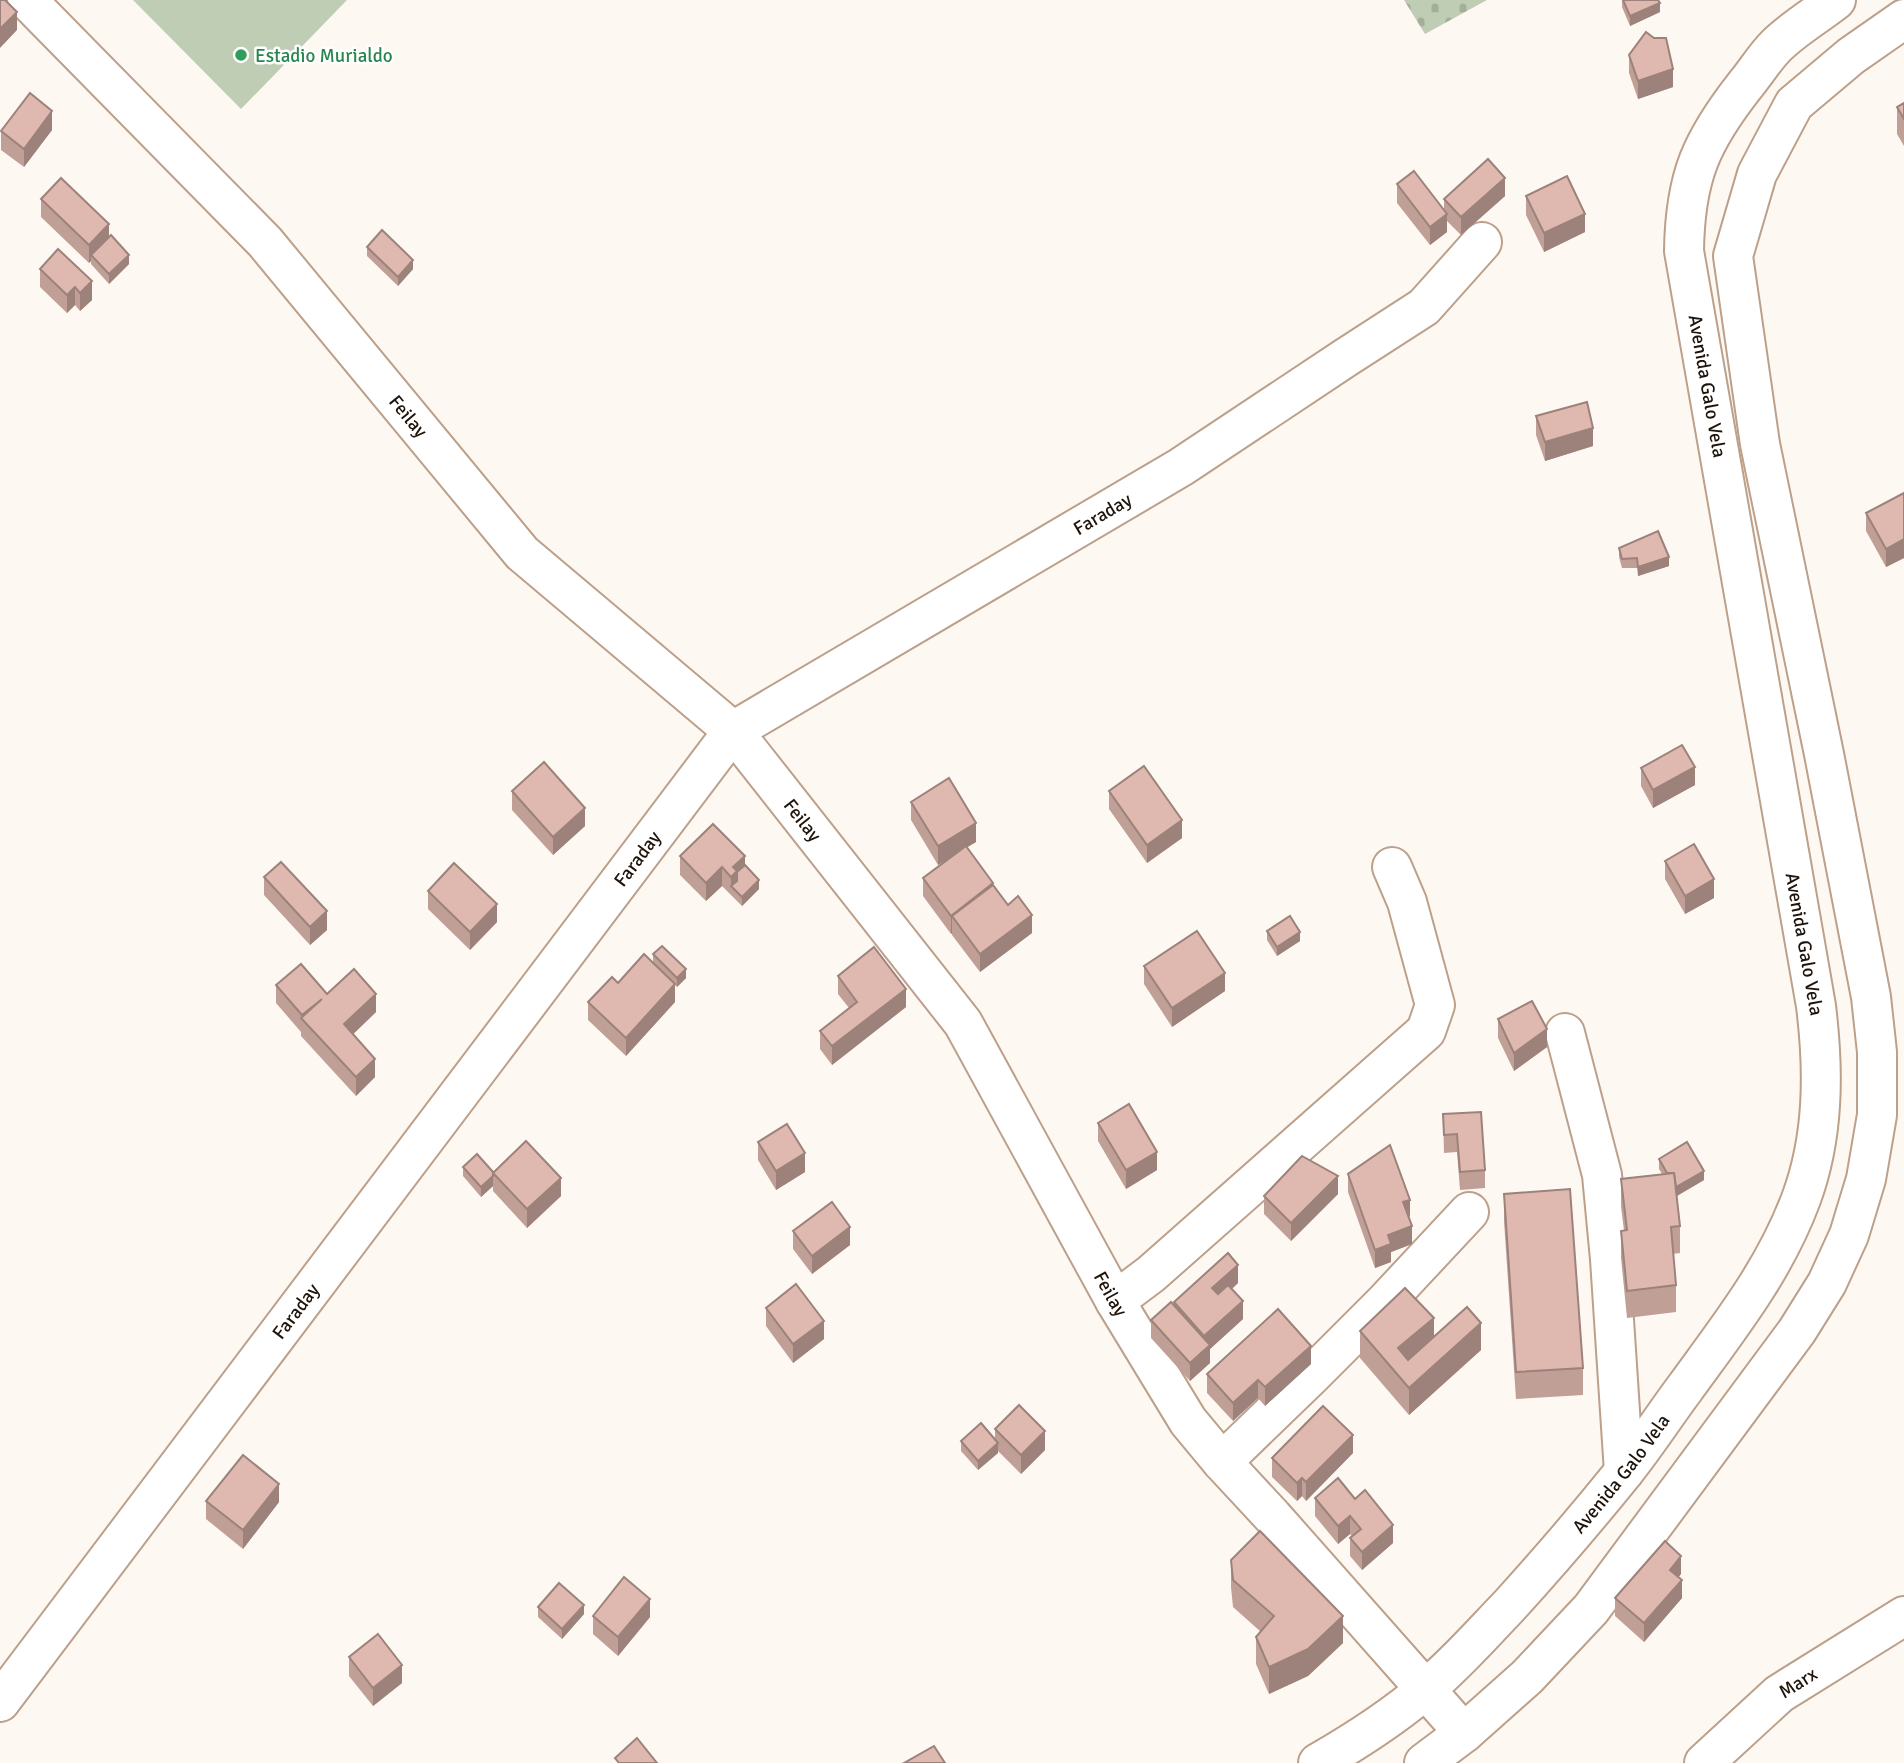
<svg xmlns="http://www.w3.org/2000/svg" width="1904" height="1763" font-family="Signika,sans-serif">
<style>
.cemetery{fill:url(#cemetery-stones)}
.park{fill:#bfcdb4}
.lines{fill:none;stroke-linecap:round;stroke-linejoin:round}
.minor-casing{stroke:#bca08a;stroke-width:42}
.major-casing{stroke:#bca08a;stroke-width:42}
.minor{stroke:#fff;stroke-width:38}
.major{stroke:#fff;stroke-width:38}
.wall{fill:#c09f96}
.shaded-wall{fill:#9c827a}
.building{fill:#dfb9af;stroke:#9c827a;stroke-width:2}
.leisure-dot{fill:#2e9e5b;stroke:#fff;stroke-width:2.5}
.labels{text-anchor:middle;stroke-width:5;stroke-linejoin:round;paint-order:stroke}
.leisure-label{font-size:19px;fill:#27864d;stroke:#fff;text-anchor:start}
.street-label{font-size:19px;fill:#1e140b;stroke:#fff}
</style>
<defs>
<pattern id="cemetery-stones" width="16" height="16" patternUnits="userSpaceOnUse" patternTransform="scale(1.75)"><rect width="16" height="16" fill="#bfcdb4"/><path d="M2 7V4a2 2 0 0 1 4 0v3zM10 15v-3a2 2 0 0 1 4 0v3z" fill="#a4af99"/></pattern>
</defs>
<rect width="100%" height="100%" fill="#fef8f3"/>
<!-- cemetery -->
<polygon class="cemetery" points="1404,0 1487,0 1425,34"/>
<!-- park -->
<polygon class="park" points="133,0 347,0 241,109"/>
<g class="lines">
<defs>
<g id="minor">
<path id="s1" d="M27 0 265 242 522 553 733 731 963 1023 1115 1301 1188 1421 1222 1462 1273 1517 1464 1733"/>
<polyline points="1565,1033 1602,1175 1610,1259 1624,1472"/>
<polyline points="1115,1301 1151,1274 1426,1031 1435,1005 1407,902 1392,867"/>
<polyline points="1222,1462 1311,1376 1385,1302 1469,1212"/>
<path id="s2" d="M0 1702 733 731 1181 467 1345 358 1424 307 1482 242"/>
<path id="s3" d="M1704 1763 1779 1694 1904 1616"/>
</g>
<g id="major">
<path id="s4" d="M1318 1763C1356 1741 1394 1717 1427 1688 1457 1663 1482 1634 1509 1606 1548 1563 1586 1519 1623 1473 1645 1446 1664 1416 1685 1388 1730 1326 1774 1271 1801 1199 1824 1137 1824 1071 1816 1006L1684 251C1685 177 1701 141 1746 84 1756 72 1765 57 1776 46 1793 29 1817 15 1836 0"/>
<polyline points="1424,1763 1464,1733 1527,1677 1591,1609 1797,1331 1827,1283 1849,1235 1866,1179 1877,1115 1877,1052 1871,997 1824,754 1760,444 1733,256 1757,174 1794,104 1851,56 1904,19"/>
</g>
</defs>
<!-- minor casing -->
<use href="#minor" class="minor-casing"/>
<!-- major casing -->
<use href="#major" class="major-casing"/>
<!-- minor -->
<use href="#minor" class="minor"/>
<!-- major -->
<use href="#major" class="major"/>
</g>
<!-- wall -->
<g class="wall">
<polygon points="1622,0 1658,0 1660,12 1630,26 1622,7"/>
<polygon points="1629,55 1673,87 1638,99 1629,73"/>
<polygon points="1904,103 1904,146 1897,134 1897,107"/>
<polygon points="52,130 24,167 1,150 1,131"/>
<polygon points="1397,184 1444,209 1444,199 1505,196 1461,235 1447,221 1447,232 1430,245 1397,203"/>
<polygon points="1526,196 1585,232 1544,252 1526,215"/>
<polygon points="41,199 109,237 129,264 109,284 91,264 91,261 89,263 41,217"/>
<polygon points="367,247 413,269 398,286 367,256"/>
<polygon points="58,249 92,300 80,311 75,305 67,313 40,287 40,269"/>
<polygon points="1536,416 1593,446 1545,461 1536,435"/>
<polygon points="1904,493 1904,558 1886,567 1866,531 1866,513"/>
<polygon points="1619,548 1669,566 1638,576 1637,568 1622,568 1619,557"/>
<polygon points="1641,768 1695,785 1653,808 1641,786"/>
<polygon points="512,791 585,826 553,855 512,810"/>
<polygon points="1109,791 1182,838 1147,863 1109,809"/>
<polygon points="911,802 976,842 967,847 1008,905 1032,933 980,972 952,935 952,933 951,934 923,896 923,878 951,857 938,865 911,820"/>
<polygon points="680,856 745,865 759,889 742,906 722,886 706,901 680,875"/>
<polygon points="1665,861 1714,898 1685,914 1665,879"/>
<polygon points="264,877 327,930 310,945 264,895"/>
<polygon points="428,891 497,922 470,950 428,909"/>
<polygon points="1267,931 1300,941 1277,956 1267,940"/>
<polygon points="653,954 686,978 677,987 675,985 675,1002 626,1056 588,1020 588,1002 618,983 653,963"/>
<polygon points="1144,966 1225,991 1172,1027 1144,984"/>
<polygon points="838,976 906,1007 832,1065 820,1049 820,1031 849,1008 838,994"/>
<polygon points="276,985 327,994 376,1012 353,1034 375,1077 356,1096 301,1036 301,1032 276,1003"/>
<polygon points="1498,1019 1547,1047 1514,1071 1498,1038"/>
<polygon points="1443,1114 1485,1170 1485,1188 1460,1190 1457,1152 1444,1153"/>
<polygon points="1098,1123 1157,1170 1126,1189 1098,1141"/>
<polygon points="758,1142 805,1172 776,1190 758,1160"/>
<polygon points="1659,1159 1704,1180 1677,1196 1680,1226 1680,1253 1673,1254 1676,1285 1676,1312 1627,1318 1621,1258 1621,1231 1624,1231 1621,1206 1621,1179 1662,1174 1659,1169"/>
<polygon points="463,1167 493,1172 561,1196 527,1228 493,1191 493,1186 481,1197 463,1176"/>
<polygon points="1348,1174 1409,1218 1412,1244 1391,1252 1391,1262 1375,1268 1348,1192"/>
<polygon points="1338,1194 1291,1241 1264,1214 1264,1196"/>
<polygon points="1504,1194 1583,1368 1583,1395 1516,1399 1504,1221"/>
<polygon points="793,1231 850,1245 812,1274 793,1249"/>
<polygon points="1238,1283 1232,1289 1243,1319 1210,1349 1210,1363 1190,1381 1151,1338 1151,1320 1174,1305 1174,1302"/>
<polygon points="766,1308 824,1339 793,1363 766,1326"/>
<polygon points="1360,1331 1481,1350 1409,1415 1360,1358"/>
<polygon points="1311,1364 1265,1406 1258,1398 1233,1421 1207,1393 1207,1374"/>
<polygon points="995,1429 1045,1450 1021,1474 998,1451 998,1453 978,1470 961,1451 961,1441 995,1439"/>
<polygon points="1353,1453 1306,1501 1302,1496 1297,1501 1272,1477 1272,1458"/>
<polygon points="1338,1478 1393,1543 1362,1570 1350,1556 1350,1538 1352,1536 1350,1534 1338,1544 1315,1516 1315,1498"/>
<polygon points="206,1501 279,1502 243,1549 206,1519"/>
<polygon points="1231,1560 1343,1643 1308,1676 1269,1694 1256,1664 1256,1637 1261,1632 1233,1607 1231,1587"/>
<polygon points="1681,1574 1678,1577 1682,1598 1644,1642 1615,1616 1615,1598"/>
<polygon points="538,1607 584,1614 562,1639 538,1617"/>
<polygon points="593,1616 650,1617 618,1656 593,1634"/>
<polygon points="349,1657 402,1683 373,1706 349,1676"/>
</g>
<!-- shaded-wall -->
<g class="shaded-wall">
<polygon points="1660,3 1660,12 1630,26 1630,16"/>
<polygon points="17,12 17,30 0,48 0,29"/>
<polygon points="1673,69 1673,87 1638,99 1638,81"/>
<polygon points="52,111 52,130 24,167 24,149"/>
<polygon points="1505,178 1505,196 1461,235 1461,217"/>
<polygon points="1447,214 1447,232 1430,245 1430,227"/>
<polygon points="1585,214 1585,232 1544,252 1544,233"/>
<polygon points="109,224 109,242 91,255 91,261 89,263 89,245"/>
<polygon points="129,255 129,264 109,284 109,274"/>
<polygon points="413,260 413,269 398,286 398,277"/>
<polygon points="92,281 92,300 80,311 80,293"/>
<polygon points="75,287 75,305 67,313 67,295"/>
<polygon points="1593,428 1593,446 1545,461 1545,442"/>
<polygon points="1904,539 1904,558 1886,567 1886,549"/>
<polygon points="1669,557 1669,566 1638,576 1638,567"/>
<polygon points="1695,767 1695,785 1653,808 1653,790"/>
<polygon points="585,808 585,826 553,855 553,837"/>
<polygon points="1182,820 1182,838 1147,863 1147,845"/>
<polygon points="976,823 976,842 938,865 938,846"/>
<polygon points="745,856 745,874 731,886 731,896 731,877 733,867"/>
<polygon points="722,867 722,886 706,901 706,883"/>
<polygon points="1714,879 1714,898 1685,914 1685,896"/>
<polygon points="759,880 759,889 742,906 742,897"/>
<polygon points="993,883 993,901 952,916 952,933 951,934 951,916"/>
<polygon points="497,904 497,922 470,950 470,932"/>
<polygon points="327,911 327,930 310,945 310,927"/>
<polygon points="1032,915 1032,933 980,972 980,954"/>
<polygon points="1300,932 1300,941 1277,956 1277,947"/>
<polygon points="686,969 686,978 677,987 677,978"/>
<polygon points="1225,973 1225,991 1172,1027 1172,1008"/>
<polygon points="675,984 675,1002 626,1056 626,1038"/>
<polygon points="906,989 906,1007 832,1065 832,1046"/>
<polygon points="376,994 376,1012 344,1043 344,1024"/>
<polygon points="1547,1029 1547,1047 1514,1071 1514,1053"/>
<polygon points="375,1059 375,1077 356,1096 356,1077"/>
<polygon points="1157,1152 1157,1170 1126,1189 1126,1170"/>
<polygon points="805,1153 805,1172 776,1190 776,1171"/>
<polygon points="1704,1171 1704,1180 1675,1197 1675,1187"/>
<polygon points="493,1176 493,1186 481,1197 481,1187"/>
<polygon points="1338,1176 1338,1194 1291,1241 1291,1223"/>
<polygon points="561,1178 561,1196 527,1228 527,1209"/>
<polygon points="1410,1200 1410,1218 1403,1202"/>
<polygon points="1412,1226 1412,1244 1391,1252 1391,1262 1375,1268 1375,1250 1388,1235"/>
<polygon points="850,1227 850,1245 812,1274 812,1256"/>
<polygon points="1238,1265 1238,1283 1212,1306 1212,1288"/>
<polygon points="1243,1301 1243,1319 1210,1349 1210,1363 1190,1381 1190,1363 1204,1350 1204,1336"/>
<polygon points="1434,1318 1434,1345 1398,1375 1398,1348"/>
<polygon points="824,1321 824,1339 793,1363 793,1344"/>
<polygon points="1481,1323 1481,1350 1409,1415 1409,1388"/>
<polygon points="1311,1346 1311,1364 1265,1406 1265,1387"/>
<polygon points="1258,1380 1258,1398 1233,1421 1233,1403"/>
<polygon points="1045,1431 1045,1450 1021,1474 1021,1455"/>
<polygon points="1353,1435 1353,1453 1306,1501 1306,1482"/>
<polygon points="998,1443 998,1453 978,1470 978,1461"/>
<polygon points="1302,1478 1302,1496 1297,1501 1297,1483"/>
<polygon points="279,1484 279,1502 243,1549 243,1530"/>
<polygon points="1350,1516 1350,1534 1338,1544 1338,1526"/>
<polygon points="1393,1525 1393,1543 1362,1570 1362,1552"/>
<polygon points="1681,1556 1681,1574 1670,1588 1670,1570"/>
<polygon points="1682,1580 1682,1598 1644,1642 1644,1623"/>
<polygon points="650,1599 650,1617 618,1656 618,1637"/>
<polygon points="584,1605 584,1614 562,1639 562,1629"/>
<polygon points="1343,1616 1343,1643 1308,1676 1269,1694 1269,1667"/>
<polygon points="402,1665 402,1683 373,1706 373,1688"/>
</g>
<!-- building -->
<g class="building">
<polygon points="0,0 5,0 17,12 0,29"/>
<polygon points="1623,0 1658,0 1660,3 1630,16"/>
<polygon points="1646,32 1654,38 1666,38 1673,69 1638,81 1629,55"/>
<polygon points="30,93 52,111 24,149 1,131"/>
<polygon points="1904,103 1904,119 1897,107"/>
<polygon points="1488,159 1505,178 1461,217 1444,199"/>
<polygon points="1414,171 1447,214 1430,227 1397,184"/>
<polygon points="1567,176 1585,214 1544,233 1526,196"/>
<polygon points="61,178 109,224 89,245 41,199"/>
<polygon points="382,230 413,260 398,277 367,247"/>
<polygon points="111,235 129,255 109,274 91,255"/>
<polygon points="58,249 92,281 80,293 75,287 67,295 40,269"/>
<polygon points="1587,402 1593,428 1545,442 1536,416"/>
<polygon points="1904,493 1904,539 1886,549 1866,513"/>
<polygon points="1658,531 1669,557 1638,567 1637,558 1622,559 1619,548"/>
<polygon points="1682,745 1695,767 1653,790 1641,768"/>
<polygon points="544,762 585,808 553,837 512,791"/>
<polygon points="1144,766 1182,820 1147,845 1109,791"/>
<polygon points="949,778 976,823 938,846 911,802"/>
<polygon points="713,824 745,856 733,867 737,871 731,877 722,867 706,883 680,856"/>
<polygon points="1694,844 1714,879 1685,896 1665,861"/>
<polygon points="966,846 993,883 951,916 923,878"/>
<polygon points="281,862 327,911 310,927 264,877"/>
<polygon points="454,863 497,904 470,932 428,891"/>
<polygon points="745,865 759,880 742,897 731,886 737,881 737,872"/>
<polygon points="993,885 1008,905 1018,896 1032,915 980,954 952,916"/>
<polygon points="1290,916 1300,932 1277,947 1267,931"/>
<polygon points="1197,931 1225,973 1172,1008 1144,966"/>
<polygon points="662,946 686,969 677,978 653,954"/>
<polygon points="874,947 906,989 832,1046 820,1031 857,1002 838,976"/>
<polygon points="644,954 675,984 626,1038 588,1002 612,977 618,983"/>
<polygon points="301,964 327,994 354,969 376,994 344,1024 375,1059 356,1077 301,1018 322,999 302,1015 276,985"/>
<polygon points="1532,1001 1547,1029 1514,1053 1498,1019"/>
<polygon points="1129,1104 1157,1152 1126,1170 1098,1123"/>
<polygon points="1481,1112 1485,1170 1460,1172 1457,1134 1444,1135 1443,1114"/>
<polygon points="787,1124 805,1153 776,1171 758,1142"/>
<polygon points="526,1141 561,1178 527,1209 493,1173"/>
<polygon points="1687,1142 1704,1171 1676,1187 1674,1173 1667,1173 1659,1159"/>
<polygon points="1390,1145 1410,1200 1403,1202 1412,1226 1388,1235 1391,1244 1375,1250 1348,1174"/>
<polygon points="477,1154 493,1172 493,1176 481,1187 463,1167"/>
<polygon points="1302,1156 1338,1176 1291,1223 1264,1196"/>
<polygon points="1674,1173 1680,1226 1671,1227 1676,1285 1627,1291 1621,1231 1627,1230 1621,1179"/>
<polygon points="1570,1189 1583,1368 1516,1372 1504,1194"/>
<polygon points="832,1202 850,1227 812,1256 793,1231"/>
<polygon points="1228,1253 1238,1265 1212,1288 1218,1294 1228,1285 1243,1301 1204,1336 1174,1302"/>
<polygon points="796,1284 824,1321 793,1344 766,1308"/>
<polygon points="1405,1288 1434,1318 1398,1348 1408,1360 1467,1307 1481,1323 1409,1388 1360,1331"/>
<polygon points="1171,1302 1210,1345 1190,1363 1151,1320"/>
<polygon points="1278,1309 1311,1346 1265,1387 1258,1380 1233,1403 1207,1374"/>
<polygon points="1019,1405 1045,1431 1021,1455 995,1429"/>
<polygon points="1323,1406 1353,1435 1306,1482 1302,1478 1297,1483 1272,1458"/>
<polygon points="981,1423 998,1443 978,1461 961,1441"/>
<polygon points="243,1455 279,1484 243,1530 206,1501"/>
<polygon points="1338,1478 1355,1499 1365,1490 1393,1525 1362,1552 1350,1538 1361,1529 1350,1516 1338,1526 1315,1498"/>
<polygon points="1260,1531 1343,1616 1308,1649 1269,1667 1256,1637 1274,1616 1233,1580 1231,1560"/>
<polygon points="1665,1541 1681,1556 1670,1570 1682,1580 1644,1623 1615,1598"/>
<polygon points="624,1577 650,1599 618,1637 593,1616"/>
<polygon points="559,1583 584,1605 562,1629 538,1607"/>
<polygon points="378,1634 402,1665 373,1688 349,1657"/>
<polygon points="637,1738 657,1763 619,1763 615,1758"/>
<polygon points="934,1746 945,1763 904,1763"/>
</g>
<!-- markers -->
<circle class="leisure-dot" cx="241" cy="55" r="7"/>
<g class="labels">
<!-- leisure labels -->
<g class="leisure-label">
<text x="255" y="62">Estadio Murialdo</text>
</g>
<!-- street labels -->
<g class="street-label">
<text transform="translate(1708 386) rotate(80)" y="7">Avenida Galo Vela</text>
<text dy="7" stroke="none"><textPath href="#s1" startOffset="565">Feilay</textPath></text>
<text dy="7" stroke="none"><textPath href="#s2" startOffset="1645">Faraday</textPath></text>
<text dy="7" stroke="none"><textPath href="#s1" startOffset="1132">Feilay</textPath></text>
<text dy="7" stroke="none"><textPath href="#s2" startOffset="1057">Faraday</textPath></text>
<text transform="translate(1805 944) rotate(80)" y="7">Avenida Galo Vela</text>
<text dy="7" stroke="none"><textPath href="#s1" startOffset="1699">Feilay</textPath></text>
<text dy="7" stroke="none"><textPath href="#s2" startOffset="490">Faraday</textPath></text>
<text dy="7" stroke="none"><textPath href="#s4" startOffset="422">Avenida Galo Vela</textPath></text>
<text dy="7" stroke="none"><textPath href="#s3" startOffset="124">Marx</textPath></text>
</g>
</g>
</svg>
